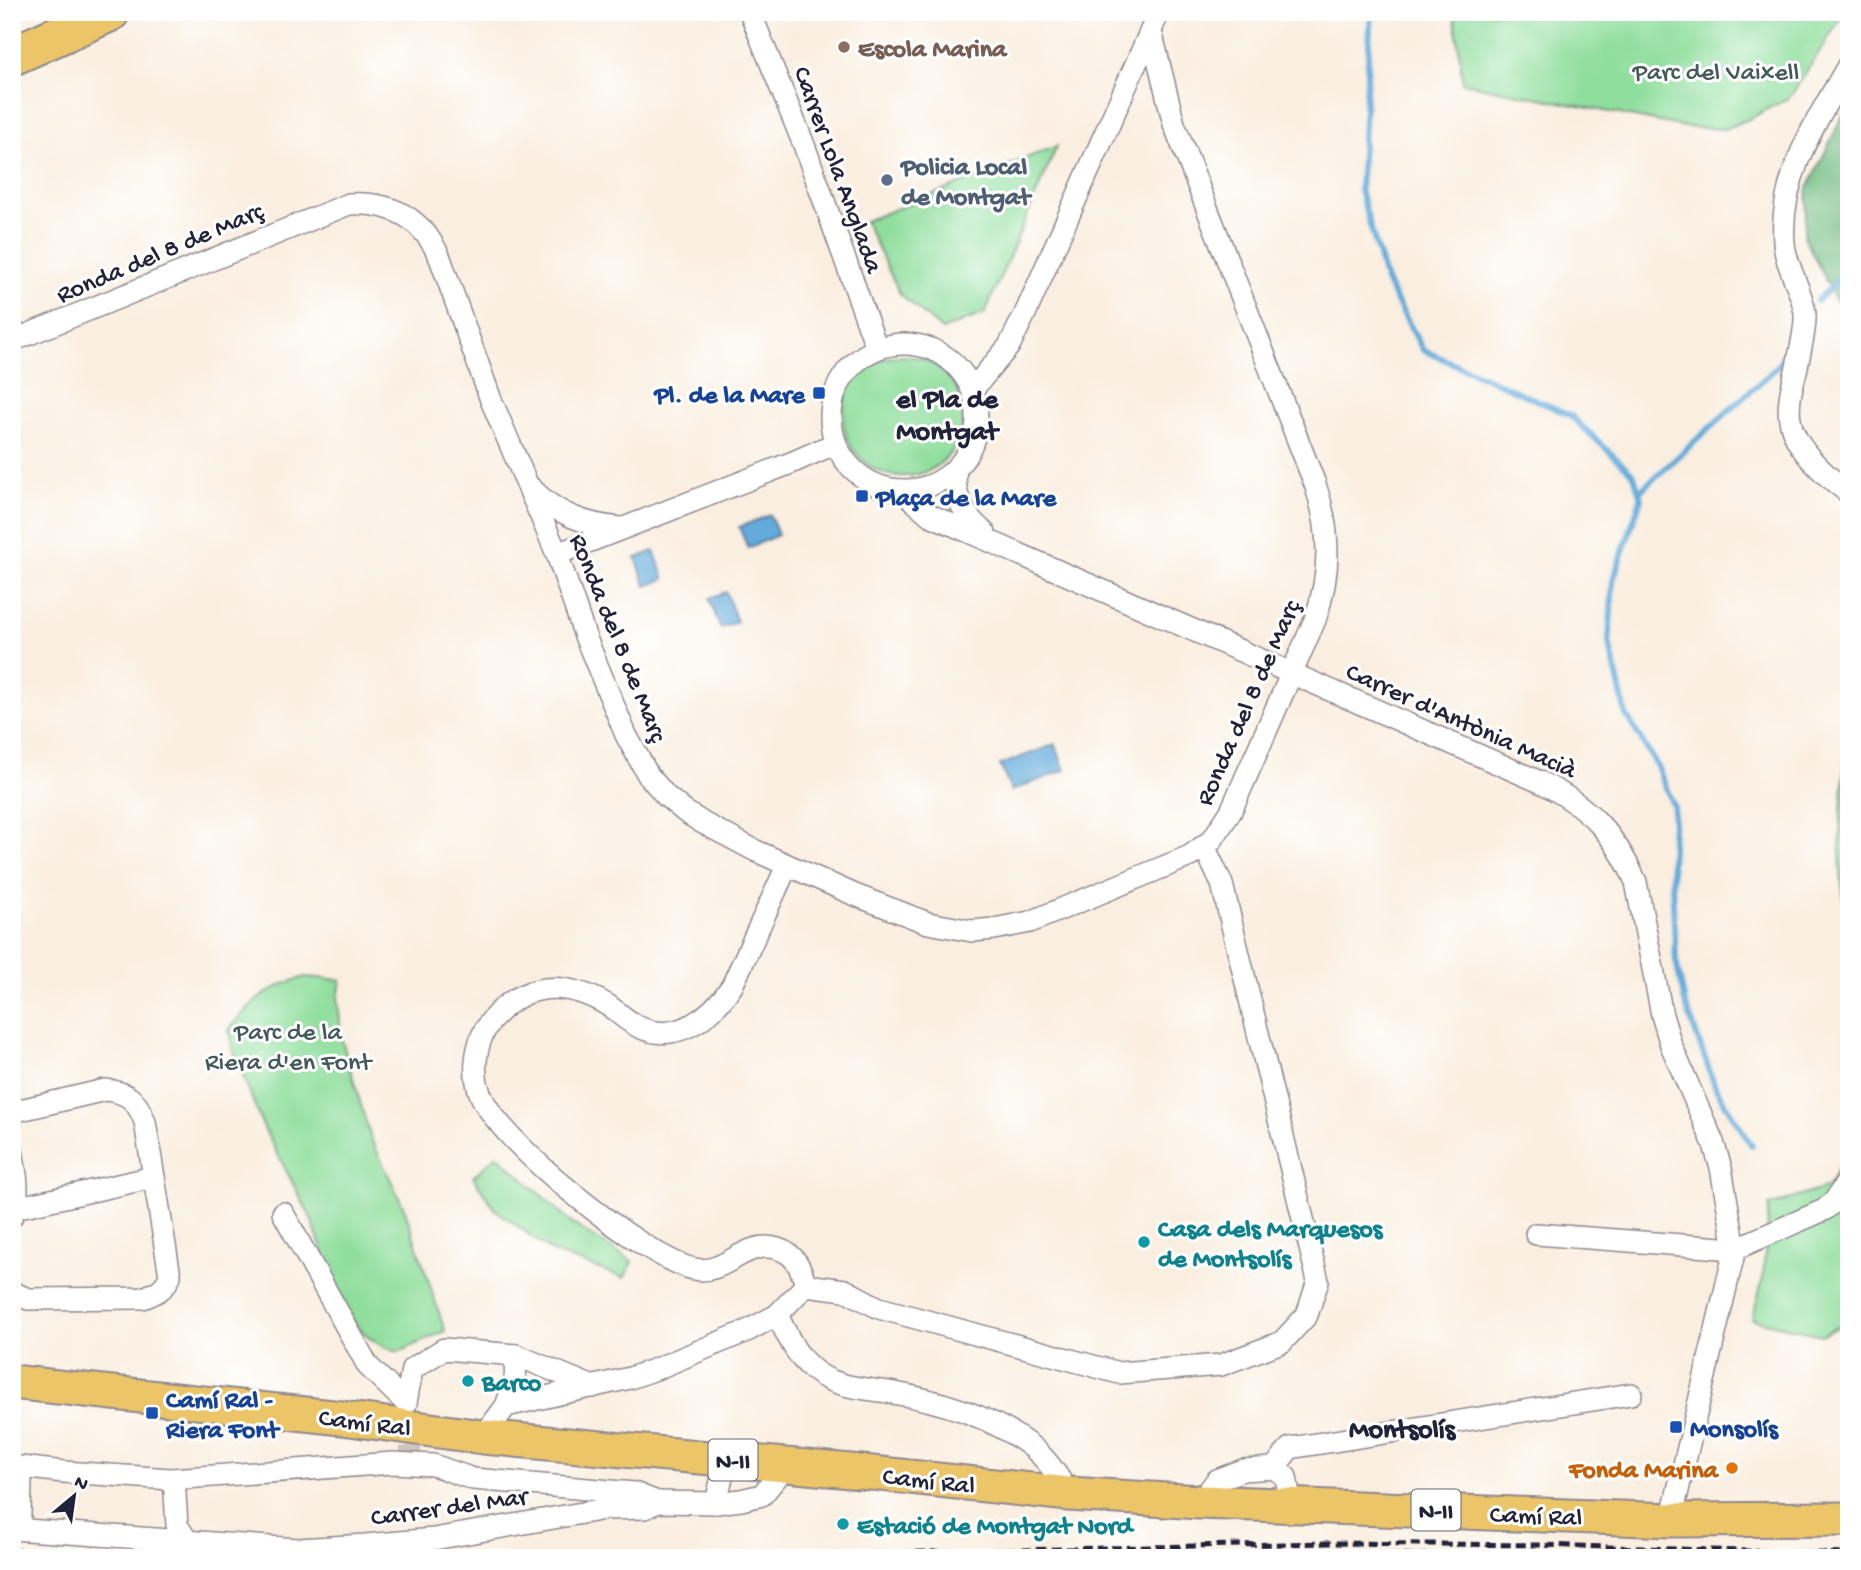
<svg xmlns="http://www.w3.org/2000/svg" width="1861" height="1570" font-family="'Gochi Hand',sans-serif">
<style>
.green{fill:#90de9d;stroke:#59806c;stroke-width:2}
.forest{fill:#74bd84;stroke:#4b7060;stroke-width:2}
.water{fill:#62abda;stroke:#42668a;stroke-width:2}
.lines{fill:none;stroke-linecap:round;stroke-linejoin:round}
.stream{stroke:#62abda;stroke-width:6}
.minor-tunnel{stroke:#cec5be;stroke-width:21;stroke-dasharray:21 10;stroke-linecap:butt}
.pedestrian-casing{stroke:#8e888d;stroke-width:19}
.minor-casing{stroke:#8e888d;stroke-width:24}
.primary-casing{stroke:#8e888d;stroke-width:37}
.motorway-casing{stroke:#8e888d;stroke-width:42}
.pedestrian{stroke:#fff;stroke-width:16}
.minor{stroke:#fff;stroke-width:21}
.primary{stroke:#ecc569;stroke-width:33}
.motorway{stroke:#ecc569;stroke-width:38}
.rail{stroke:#22223b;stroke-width:5;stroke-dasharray:10 5;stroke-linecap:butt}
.education-dot{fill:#8d6e63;stroke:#fff;stroke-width:2.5}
.service-dot{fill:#5c6f8a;stroke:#fff;stroke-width:2.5}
.transit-dot{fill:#1a4fb4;stroke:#fff;stroke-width:2.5}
.culture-dot{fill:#0f9aa8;stroke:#fff;stroke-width:2.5}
.food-dot{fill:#e8710a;stroke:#fff;stroke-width:2.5}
.labels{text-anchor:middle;stroke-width:6;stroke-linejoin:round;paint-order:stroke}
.shield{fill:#fff;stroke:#646476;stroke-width:2}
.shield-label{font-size:24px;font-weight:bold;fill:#22223b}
.education-label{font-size:26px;font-weight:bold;fill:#785e54;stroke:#fff;text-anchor:start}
.park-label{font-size:26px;fill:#435a58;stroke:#fff}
.service-label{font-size:26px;font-weight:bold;fill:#4e5e75;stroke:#fff;text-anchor:start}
.street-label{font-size:26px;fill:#22223b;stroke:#fff}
.transit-label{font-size:26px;font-weight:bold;fill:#164399;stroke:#fff;text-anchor:start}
.culture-label{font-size:26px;font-weight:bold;fill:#0d838f;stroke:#fff;text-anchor:start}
.food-label{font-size:26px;font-weight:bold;fill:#c56008;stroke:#fff;text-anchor:end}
.neighbourhood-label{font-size:28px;font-weight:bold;fill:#22223b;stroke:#fff}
</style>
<rect width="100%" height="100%" fill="#fff"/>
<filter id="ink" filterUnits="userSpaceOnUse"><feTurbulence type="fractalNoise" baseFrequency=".0143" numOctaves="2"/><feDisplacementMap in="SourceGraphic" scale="14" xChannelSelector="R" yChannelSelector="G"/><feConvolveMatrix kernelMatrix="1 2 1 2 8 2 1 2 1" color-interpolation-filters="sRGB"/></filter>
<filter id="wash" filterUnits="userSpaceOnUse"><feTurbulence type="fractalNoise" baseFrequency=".00686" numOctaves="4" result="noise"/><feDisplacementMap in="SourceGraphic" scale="28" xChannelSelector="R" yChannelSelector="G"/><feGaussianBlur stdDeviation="1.57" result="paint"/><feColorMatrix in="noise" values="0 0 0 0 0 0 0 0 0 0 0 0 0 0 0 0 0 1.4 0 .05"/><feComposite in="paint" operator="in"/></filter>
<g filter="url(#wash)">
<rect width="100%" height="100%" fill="#f9eedf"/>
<!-- green -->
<g class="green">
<polygon points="1456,12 1845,12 1790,97 1749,119 1724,129 1685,127 1463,83 1455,19"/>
<polygon points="1057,146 985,313 942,330 900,294 865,221"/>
<circle cx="903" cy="416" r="60"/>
<path d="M1849 743V911C1833 879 1842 779 1849 743Z"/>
<path d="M305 977 341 980 338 999 341 1037 371 1139 405 1210 445 1331 399 1352 386 1348 368 1337 354 1322 331 1275 311 1218 263 1126 232 1048 229 1030C251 1001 270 986 305 977Z"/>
<polygon points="1849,1129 1849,1322 1821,1335 1752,1319 1763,1278 1769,1206 1828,1187 1844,1158"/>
<polygon points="497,1155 573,1224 633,1262 624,1278 552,1252 495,1209 473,1177"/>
</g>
<!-- forest -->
<polygon class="forest" points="1849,102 1849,311 1836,300 1804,237 1808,188"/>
<!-- water -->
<g class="water">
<polygon points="770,515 778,535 748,548 739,527"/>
<polygon points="654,551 665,579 646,586 636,558"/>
<polygon points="726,592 737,622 720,628 709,598"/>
<polygon points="1055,744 1065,770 1011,791 1000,765"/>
</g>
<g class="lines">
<!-- stream -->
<g class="stream">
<polyline points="1371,12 1360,190 1386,281 1423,350 1570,415 1634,475 1641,499 1613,580 1609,642 1626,715 1656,764 1674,807 1671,863 1676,961 1685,1003 1716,1089 1752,1146"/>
<polyline points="1817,301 1849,270"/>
<polyline points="1639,492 1776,368 1787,350"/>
</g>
</g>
</g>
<g filter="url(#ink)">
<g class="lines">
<!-- minor-tunnel -->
<polyline class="minor-tunnel" points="407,1415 411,1454"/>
<defs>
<polyline id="pedestrian" points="22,1530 24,1467"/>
<g id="minor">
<polyline points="750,12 804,145 876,346"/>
<path d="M1849 64C1818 119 1779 175 1784 242 1785 266 1803 291 1805 314 1806 330 1800 350 1797 367 1793 383 1787 402 1790 420 1795 450 1826 476 1849 493"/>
<path d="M12 341 349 204C393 202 422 218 440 258L491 400 557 554 585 636 626 735 648 775 666 796 684 811 703 823 756 851 855 895 928 923 972 931 994 929 1030 922 1190 856 1212 840 1231 811 1315 620C1331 573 1331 531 1315 484L1174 124 1151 31"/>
<circle cx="904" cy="417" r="73"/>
<polyline points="973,389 1009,346 1025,314 1159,12"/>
<path d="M956 468C952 496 964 516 985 533"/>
<path d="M531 488C556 514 585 525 621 528"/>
<path d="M901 490 930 515 1540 782C1589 806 1614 833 1636 882L1662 1015 1671 1045 1713 1142 1721 1168 1735 1249 1671 1520"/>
<polyline points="557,554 791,463 834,444"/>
<path d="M787 866 732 986C712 1016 677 1045 639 1027 628 1022 619 1013 609 1006 583 990 552 982 523 995 506 1003 490 1018 482 1036 475 1053 473 1075 480 1093 497 1141 644 1258 694 1269 726 1276 745 1238 778 1249 796 1254 801 1269 806 1285"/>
<path d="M12 1112 105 1090C128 1092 137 1100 145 1122L170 1276C164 1290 156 1293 143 1298L28 1299 12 1292"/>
<path d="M12 1151C16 1172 21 1196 12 1216"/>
<polyline points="15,1208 154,1177"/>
<polyline points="283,1213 368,1366 406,1403"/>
<polyline points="1536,1234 1735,1249 1824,1210 1834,1202 1849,1179"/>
<polyline points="806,1285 845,1290 879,1308 1119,1373 1221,1365 1282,1342 1307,1315 1318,1281 1222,884 1204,846"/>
<path d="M777 1315C786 1332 794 1352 808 1365 829 1387 860 1388 888 1392 937 1400 987 1414 1028 1444 1046 1457 1058 1476 1069 1494"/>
<polyline points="406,1403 412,1369 444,1349 516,1355 593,1387"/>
<polyline points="506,1406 515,1381 516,1355"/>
<polyline points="483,1437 506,1406 630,1378 656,1369 749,1330 777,1315 806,1285"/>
<polyline points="12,1466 64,1472 171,1479 393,1463 433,1465 473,1479 634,1493 657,1502"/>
<polyline points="1274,1468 1290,1448 1631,1394"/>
<polyline points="174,1479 177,1525 188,1542"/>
<polyline points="1200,1502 1217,1480 1243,1470 1274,1468 1286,1477 1291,1505"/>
<polyline points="716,1503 726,1459"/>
<polyline points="12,1529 298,1549 365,1545 434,1539 605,1509 645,1508 657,1502 716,1503 741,1500 762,1495 787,1465"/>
</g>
<polyline id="primary" points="12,1382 342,1418 483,1437 872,1473 1069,1494 1200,1502 1671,1520 1849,1519"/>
<polyline id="motorway" points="12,56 110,12"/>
</defs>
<!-- pedestrian casing -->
<use href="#pedestrian" class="pedestrian-casing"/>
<!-- minor casing -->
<use href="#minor" class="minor-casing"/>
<!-- primary casing -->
<use href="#primary" class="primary-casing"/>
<!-- motorway casing -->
<use href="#motorway" class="motorway-casing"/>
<!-- pedestrian -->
<use href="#pedestrian" class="pedestrian"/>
<!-- minor -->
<use href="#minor" class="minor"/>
<!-- primary -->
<use href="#primary" class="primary"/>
<!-- motorway -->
<use href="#motorway" class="motorway"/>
<!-- rail -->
<g class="rail">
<polyline points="12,1550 98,1558"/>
<polyline points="1373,1554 1569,1558"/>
<polyline points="781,1558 883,1553 1327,1543 1540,1545 1849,1554"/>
</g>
</g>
</g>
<!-- markers -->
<circle class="education-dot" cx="844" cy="47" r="7"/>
<circle class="service-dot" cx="887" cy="180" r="7"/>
<g class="transit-dot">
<rect x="812" y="386" width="14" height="14" rx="3.5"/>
<rect x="855" y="489" width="14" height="14" rx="3.5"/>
<rect x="145" y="1406" width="14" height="14" rx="3.5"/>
<rect x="1669" y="1420" width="14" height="14" rx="3.5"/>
</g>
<g class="culture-dot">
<circle cx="1144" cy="1242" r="7"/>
<circle cx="468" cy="1381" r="7"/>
<circle cx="843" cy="1524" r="7"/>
</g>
<circle class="food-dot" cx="1732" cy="1468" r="7"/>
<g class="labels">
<!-- shield labels -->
<g class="shield">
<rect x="708.5" y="1439.5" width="49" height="41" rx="5"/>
<rect x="1411.5" y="1489.5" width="49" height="41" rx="5"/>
</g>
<g class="shield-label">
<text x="733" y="1468">N-II</text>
<text x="1436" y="1518">N-II</text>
</g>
<!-- education labels -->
<g class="education-label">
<text x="858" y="56">Escola Marina</text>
</g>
<!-- park labels -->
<g class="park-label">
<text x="1716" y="79">Parc del Vaixell</text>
<text x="288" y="1039">Parc de la<tspan x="288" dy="30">Riera d'en Font</tspan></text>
</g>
<!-- service labels -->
<g class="service-label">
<text x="901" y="174">Policia Local<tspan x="901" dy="30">de Montgat</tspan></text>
</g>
<!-- street labels -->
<g class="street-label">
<text transform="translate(840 169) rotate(70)" y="9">Carrer Lola Anglada</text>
<text transform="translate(159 251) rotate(-23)" y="9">Ronda del 8 de Març</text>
<text transform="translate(620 637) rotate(68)" y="9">Ronda del 8 de Març</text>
<text transform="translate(1246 702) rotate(-66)" y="9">Ronda del 8 de Març</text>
<text transform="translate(1462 719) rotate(24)" y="9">Carrer d'Antònia Macià</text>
<text transform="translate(365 1421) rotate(7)" y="9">Camí Ral</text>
<text transform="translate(929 1479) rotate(6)" y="9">Camí Ral</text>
<text transform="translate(449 1505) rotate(-8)" y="9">Carrer del Mar</text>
<text transform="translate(1536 1514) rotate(2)" y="9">Camí Ral</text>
</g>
<!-- transit labels -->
<g class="transit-label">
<text x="805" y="402" text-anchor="end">Pl. de la Mare</text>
<text x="876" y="505">Plaça de la Mare</text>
<text x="166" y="1407">Camí Ral -<tspan x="166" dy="30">Riera Font</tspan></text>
<text x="1690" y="1436">Monsolís</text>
</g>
<!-- culture labels -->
<g class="culture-label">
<text x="1158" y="1236">Casa dels Marquesos<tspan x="1158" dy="30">de Montsolís</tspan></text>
<text x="482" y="1390">Barco</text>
<text x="857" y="1533">Estació de Montgat Nord</text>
</g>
<!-- food labels -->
<g class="food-label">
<text x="1718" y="1477">Fonda Marina</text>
</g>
<!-- neighbourhood labels -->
<g class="neighbourhood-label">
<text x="947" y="407">el Pla de<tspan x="947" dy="32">Montgat</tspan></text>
<text x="1402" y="1437">Montsolís</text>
</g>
</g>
<!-- margin -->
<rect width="1861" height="1570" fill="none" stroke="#fff" stroke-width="42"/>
<!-- north arrow -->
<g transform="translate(74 1496) rotate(29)" stroke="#ffffff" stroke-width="5" paint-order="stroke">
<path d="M0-5L12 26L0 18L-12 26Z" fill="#22223b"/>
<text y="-10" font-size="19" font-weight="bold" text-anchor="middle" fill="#22223b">N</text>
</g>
</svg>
